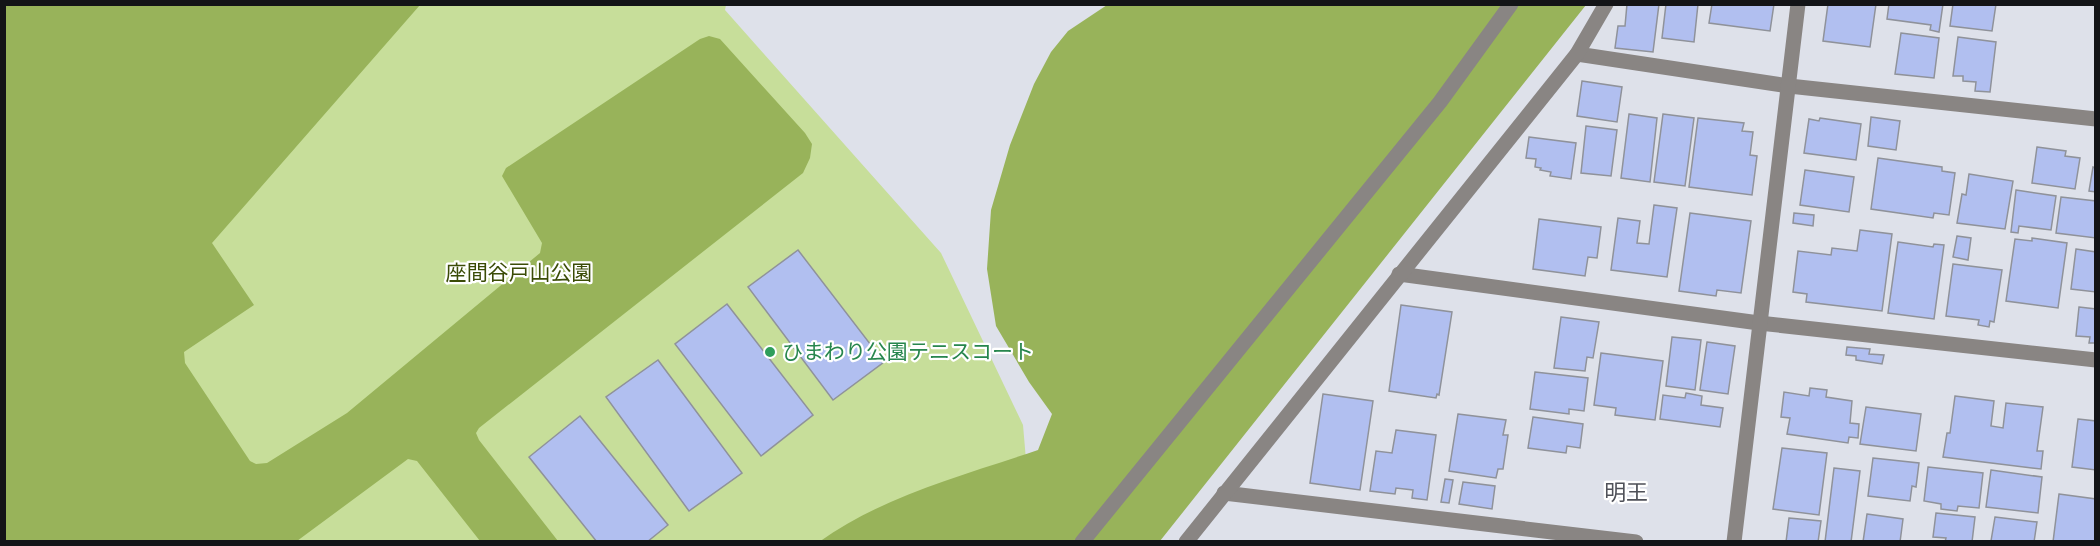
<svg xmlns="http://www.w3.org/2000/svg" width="2100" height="546" font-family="'Golos Text','Noto Sans JP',sans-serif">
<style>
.green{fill:#c7de9a}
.forest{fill:#98b35a}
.building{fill:#b1bff0;stroke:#8f929a;stroke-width:1.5}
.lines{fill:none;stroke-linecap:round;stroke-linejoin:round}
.minor{stroke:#898583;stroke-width:15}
.leisure-dot{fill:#2e9e5b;stroke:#fff;stroke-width:2}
.labels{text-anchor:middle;stroke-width:4.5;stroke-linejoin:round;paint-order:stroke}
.park-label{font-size:21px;fill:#3b4c07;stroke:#fff}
.leisure-label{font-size:21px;fill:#27864d;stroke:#fff;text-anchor:start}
.neighbourhood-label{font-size:22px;fill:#4f5159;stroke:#fff}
</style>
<rect width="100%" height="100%" fill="#dee1ea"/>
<!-- green -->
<polygon class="green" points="4,5 726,5 725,10 941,253 1023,425 1033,541 5,541"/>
<!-- forest -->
<g class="forest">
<polygon points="4,5 420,5 212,243 254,305 184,352 185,363 250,461 256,464 267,463 347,413 540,253 542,243 502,176 506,168 700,39 709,36 720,39 805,133 812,144 810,158 803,173 479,428 476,433 479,440 558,541 480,541 417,461 408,459 297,541 5,541"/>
<path d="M1107 5H1586L1160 541 819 542C883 496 964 475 1038 450L1052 414 1029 382 996 326 987 269 991 210 1010 145 1034 84 1051 52 1068 31Z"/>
</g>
<!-- building -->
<g class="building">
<polygon points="1627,4 1659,4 1653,52 1615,48 1618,26 1625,26"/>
<polygon points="1666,4 1698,4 1694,42 1662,38"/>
<polygon points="1712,4 1774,4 1770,31 1709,23"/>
<polygon points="1828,4 1876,4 1870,47 1823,41"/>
<polygon points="1889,4 1943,4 1939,32 1930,30 1931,25 1887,19"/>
<polygon points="1953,4 1996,4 1992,31 1950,26"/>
<polygon points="1901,33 1939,38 1934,78 1895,74"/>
<polygon points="1958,37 1996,42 1990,92 1975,91 1976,82 1963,81 1963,76 1953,76"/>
<polygon points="1582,81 1622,87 1617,122 1577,116"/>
<polygon points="1629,114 1657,118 1650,182 1621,178"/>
<polygon points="1663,114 1694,118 1685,186 1654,182"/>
<polygon points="1871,117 1900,121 1896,150 1868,146"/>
<polygon points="1698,118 1744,123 1742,131 1753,132 1750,155 1757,156 1752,195 1689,187"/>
<polygon points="1820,118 1861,124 1856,160 1804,153 1809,119 1819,121"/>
<polygon points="1586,126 1617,130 1611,176 1581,173"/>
<polygon points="1529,137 1576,143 1571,179 1550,176 1551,172 1540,170 1541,168 1535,167 1536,159 1526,158"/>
<polygon points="2037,147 2066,151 2065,156 2080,158 2075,189 2032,183"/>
<polygon points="1878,158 1942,167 1942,171 1955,173 1949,215 1934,213 1933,218 1871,209"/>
<polygon points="2093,167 2096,168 2096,192 2089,191"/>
<polygon points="1805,170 1854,177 1849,212 1800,205"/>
<polygon points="1969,174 2013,181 2005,229 1957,223 1962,194 1966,195"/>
<polygon points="2016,190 2056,196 2051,230 2019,226 2018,233 2011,232"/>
<polygon points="2061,197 2096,201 2096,238 2056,233"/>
<polygon points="1654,205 1677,208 1667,277 1611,270 1618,218 1640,221 1637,243 1649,244"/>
<polygon points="1690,213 1751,221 1741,293 1717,290 1716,296 1679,291"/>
<polygon points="1794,213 1814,215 1813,226 1793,223"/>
<polygon points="1539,219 1601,227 1597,258 1588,257 1585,276 1533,269"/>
<polygon points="1860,230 1892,234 1882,311 1806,302 1807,294 1793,292 1798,251 1831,255 1832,248 1857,251"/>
<polygon points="1957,236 1971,238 1968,260 1953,257"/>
<polygon points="2032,238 2067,243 2058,308 2006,301 2015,239 2032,241"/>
<polygon points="1898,242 1933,247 1934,244 1944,245 1934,319 1888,313"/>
<polygon points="2076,249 2096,252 2096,292 2071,289"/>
<polygon points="798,250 884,362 833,400 748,287"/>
<polygon points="1953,264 2002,270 1994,322 1990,321 1989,327 1978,325 1979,320 1946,316"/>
<polygon points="727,304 813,415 761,456 675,344"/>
<polygon points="1401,305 1452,312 1439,395 1437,394 1436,398 1389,391"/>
<polygon points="2079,307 2096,309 2096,343 2089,343 2090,337 2076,336"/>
<polygon points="1561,317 1599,322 1593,358 1587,357 1585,371 1554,368"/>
<polygon points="1672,337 1701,340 1695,390 1666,386"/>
<polygon points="1707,342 1735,346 1728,394 1700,390"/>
<polygon points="1847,347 1870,349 1869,354 1884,355 1882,364 1856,360 1856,356 1846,355"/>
<polygon points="1601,353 1663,361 1655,420 1615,415 1616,408 1594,405"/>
<polygon points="658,360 742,473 689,511 606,397"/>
<polygon points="1535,372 1588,378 1584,411 1569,409 1569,414 1530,409"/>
<polygon points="1810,388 1827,390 1826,397 1852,401 1850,423 1859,424 1858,438 1849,437 1848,443 1787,434 1790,418 1781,417 1784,392 1809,396"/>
<polygon points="1686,393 1702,396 1701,405 1723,408 1720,427 1660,419 1663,395 1685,398"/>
<polygon points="1323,394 1373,401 1360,490 1310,483"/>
<polygon points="1955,396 1994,401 1991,426 2003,428 2006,403 2043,407 2037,451 2043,451 2041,469 1943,457 1947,433 1950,433"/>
<polygon points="1866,407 1921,414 1916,451 1860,444"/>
<polygon points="1458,414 1506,420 1503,435 1508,435 1503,469 1498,469 1496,478 1449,471"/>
<polygon points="580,416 668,525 647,542 597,542 529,457"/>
<polygon points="1533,417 1583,424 1580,448 1567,446 1566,453 1528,448"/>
<polygon points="2078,419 2096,421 2096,470 2072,467"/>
<polygon points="1396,430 1436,435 1427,500 1412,498 1413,490 1396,488 1395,494 1370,491 1376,451 1392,453"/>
<polygon points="1782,448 1827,453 1819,515 1773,509"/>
<polygon points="1873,458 1919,463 1916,487 1912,486 1910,501 1868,496"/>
<polygon points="1928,467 1983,473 1979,508 1958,506 1957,511 1941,509 1941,504 1924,501"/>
<polygon points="1834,468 1860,471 1851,542 1825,542"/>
<polygon points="1991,470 2042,477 2038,513 1986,507"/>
<polygon points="1445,479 1453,480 1449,503 1441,502"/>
<polygon points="1463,482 1495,486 1492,509 1459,504"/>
<polygon points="2059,494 2096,499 2096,542 2053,542"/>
<polygon points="1936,513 1975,517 1972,542 1945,542 1946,538 1933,537"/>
<polygon points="1867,514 1903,519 1900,542 1863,542"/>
<polygon points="1995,517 2037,522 2034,542 1991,541"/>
<polygon points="1789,518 1821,521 1818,542 1786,542"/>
</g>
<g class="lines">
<!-- minor -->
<g class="minor">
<polyline points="1577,54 1789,86 2096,119"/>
<polyline points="1399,274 1759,323 2096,360"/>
<polyline points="1224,493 1636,542"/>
<polyline points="1082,542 1440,102 1511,4"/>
<polyline points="1186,542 1577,54 1606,4"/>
<polyline points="1734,542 1798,4"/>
</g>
</g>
<!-- markers -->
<circle class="leisure-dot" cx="770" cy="352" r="6"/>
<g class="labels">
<!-- park labels -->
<g class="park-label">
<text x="519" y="280">座間谷戸山公園</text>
</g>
<!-- leisure labels -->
<g class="leisure-label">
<text x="782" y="359">ひまわり公園テニスコート</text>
</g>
<!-- neighbourhood labels -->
<g class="neighbourhood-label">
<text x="1626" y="500">明王</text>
</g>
</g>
<!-- border -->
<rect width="2100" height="546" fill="none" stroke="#131417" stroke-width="12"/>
</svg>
